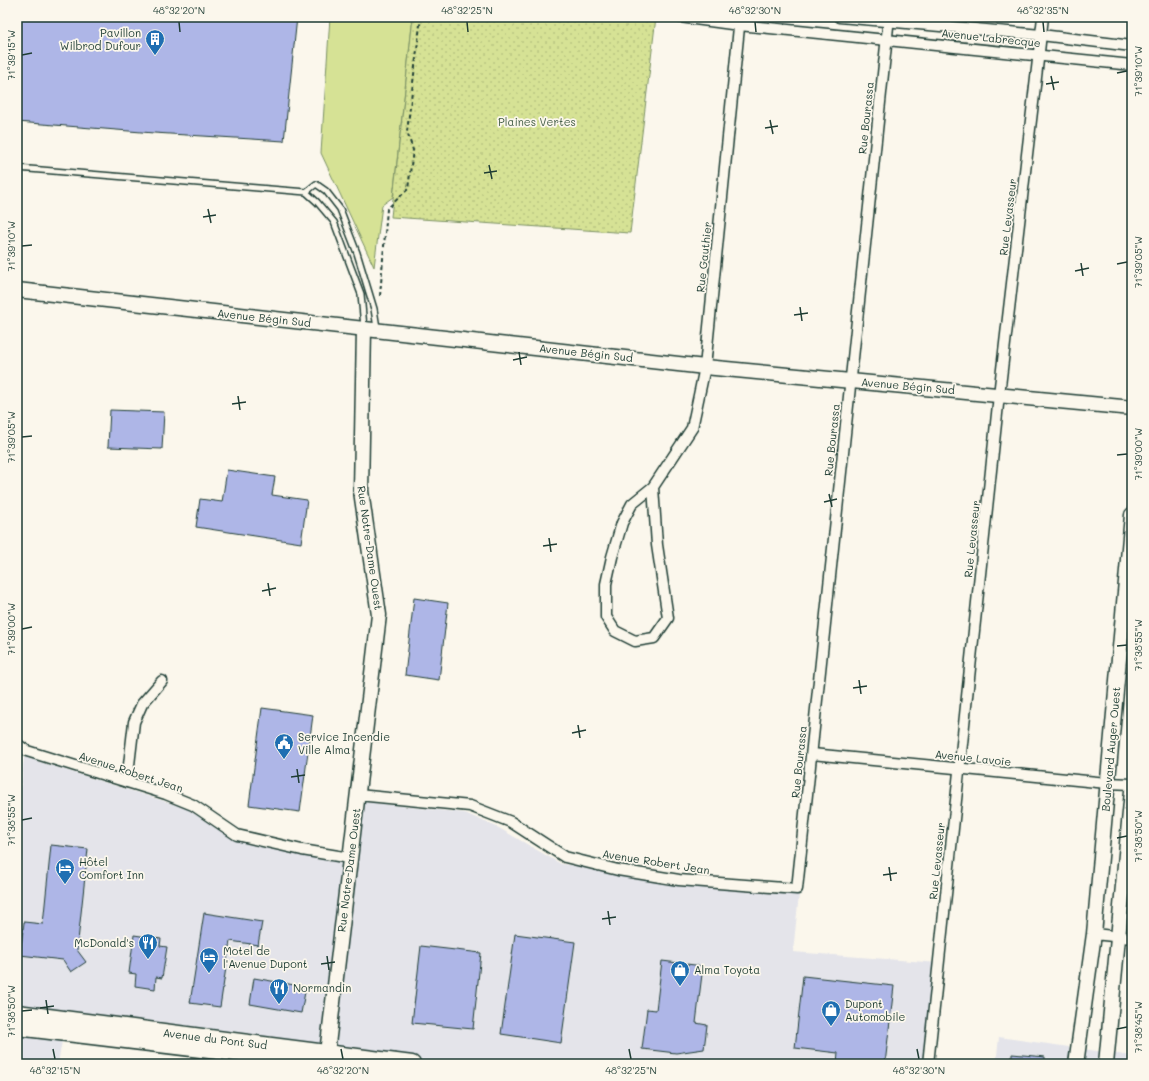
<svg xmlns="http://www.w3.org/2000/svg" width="1149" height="1081" font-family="Mali,sans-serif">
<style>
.built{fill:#e4e4ea}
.green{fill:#d6e295;stroke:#7a9064}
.park{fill:url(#park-dots);stroke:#7a9064}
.building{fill:#aeb6e7;stroke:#1f3d34}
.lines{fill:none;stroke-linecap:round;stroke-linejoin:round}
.lane-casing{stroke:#1f3d34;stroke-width:8}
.street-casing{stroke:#1f3d34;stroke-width:13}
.secondary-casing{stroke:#1f3d34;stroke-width:17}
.primary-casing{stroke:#1f3d34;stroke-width:19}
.path{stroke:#1f3d34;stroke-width:2;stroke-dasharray:4 3;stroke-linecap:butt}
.lane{stroke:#fbf7ec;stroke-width:5}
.street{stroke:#fbf7ec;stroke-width:10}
.secondary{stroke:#fbf7ec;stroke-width:14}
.primary{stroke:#fbf7ec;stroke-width:16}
.ticks{fill:none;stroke:#1f3d34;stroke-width:1.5}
.labels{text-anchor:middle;stroke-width:3.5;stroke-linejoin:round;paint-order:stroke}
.poi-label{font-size:11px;fill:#1f3d34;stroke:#fbf7ec;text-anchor:start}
.street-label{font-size:11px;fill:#1f3d34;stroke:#fbf7ec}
.park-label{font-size:11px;fill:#445e47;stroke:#fbf7ec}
.neatline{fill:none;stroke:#1f3d34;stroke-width:1.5}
.ticks-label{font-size:10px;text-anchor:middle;fill:#1f3d34}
</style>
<defs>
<pattern id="park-dots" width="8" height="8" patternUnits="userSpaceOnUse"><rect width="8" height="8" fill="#d6e295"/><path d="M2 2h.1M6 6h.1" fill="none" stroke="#b7c381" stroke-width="1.8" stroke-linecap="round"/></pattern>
</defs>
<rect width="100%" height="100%" fill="#fbf7ec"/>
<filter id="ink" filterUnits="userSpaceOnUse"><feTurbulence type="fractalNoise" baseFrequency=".025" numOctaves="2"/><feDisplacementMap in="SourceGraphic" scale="8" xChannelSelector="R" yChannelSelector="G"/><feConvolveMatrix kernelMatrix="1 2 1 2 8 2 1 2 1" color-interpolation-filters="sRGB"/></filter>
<g filter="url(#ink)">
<!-- built -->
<g class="built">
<polygon points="24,757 186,808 229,837 358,854 364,802 465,813 499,828 561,864 799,894 793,952 939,963 928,1064 200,1064 201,1049 62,1041 58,1064 17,1064 17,819"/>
<polygon points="999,1037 1132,1056 1132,1064 996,1064"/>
</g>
<!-- green -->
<polygon class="green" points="330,17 413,17 393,197 382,205 374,267 321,153"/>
<!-- park -->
<polygon class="park" points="413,17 656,17 630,233 391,217"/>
<!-- building -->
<g class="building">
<polygon points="17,17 297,17 284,141 154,133 17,122"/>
<polygon points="110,410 164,412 162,449 108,447"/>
<polygon points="227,470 275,477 272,495 307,500 301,543 196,527 200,499 222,502"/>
<polygon points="414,598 448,603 439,680 405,675"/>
<polygon points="262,708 313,715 300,812 249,805"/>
<polygon points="51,845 88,849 77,950 86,962 71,972 63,960 20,955 24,922 43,924"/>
<polygon points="204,913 262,922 258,945 230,941 220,1007 190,1003"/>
<polygon points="515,934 575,942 561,1043 501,1034"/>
<polygon points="134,935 161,939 160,946 167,947 162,978 156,977 155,989 135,986 136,974 129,973"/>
<polygon points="421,946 481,953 473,1029 412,1023"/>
<polygon points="662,961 703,966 696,1023 707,1025 704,1049 676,1053 642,1049 647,1009 656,1010"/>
<polygon points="803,976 894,986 885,1064 837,1064 838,1053 795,1048"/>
<polygon points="254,978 306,987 301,1013 250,1004"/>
<polygon points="1012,1054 1045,1057 1045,1064 1012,1064"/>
</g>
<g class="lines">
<defs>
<g id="lane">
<polyline points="17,168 306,192 317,202 334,222 361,294 364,327"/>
<polyline points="306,192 316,184 326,191 340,209 357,253 374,309 377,328"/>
</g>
<g id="street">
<polyline points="680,17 739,25 1132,65"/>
<polyline points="840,17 1041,35 1132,46"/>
<polyline points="653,487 657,545 668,618 654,638 635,641 615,631 606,617 606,584 612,557 622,523 632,504 653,487 692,428 705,367 740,17"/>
<polyline points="17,744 27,751 166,794 193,805 237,835 302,850 350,858"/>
<polyline points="812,754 1107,783 1132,784"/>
<polyline points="127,782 134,722 142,704 162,681"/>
<polyline points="358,795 470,806 511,822 565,857 618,870 679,880 797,889 889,17"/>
<polyline points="1094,934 1132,938"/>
<polyline points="928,1064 999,395 1043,17"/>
</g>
<g id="secondary">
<polyline points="17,290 705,367 1132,408"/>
<polyline points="327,1053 379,615 361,491 364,329"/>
<polyline points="1076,1064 1094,934 1132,515"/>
<polyline points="1106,1064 1132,791"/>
</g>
<g id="primary">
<polyline points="17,1013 412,1064"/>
<polyline points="17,1027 325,1064"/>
</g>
</defs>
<!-- lane casing -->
<use href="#lane" class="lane-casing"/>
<!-- street casing -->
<use href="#street" class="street-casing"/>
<!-- secondary casing -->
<use href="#secondary" class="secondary-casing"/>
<!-- primary casing -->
<use href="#primary" class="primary-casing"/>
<!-- path -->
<polyline class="path" points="380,296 387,209 408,189 413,150 407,132 421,17"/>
<!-- lane -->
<use href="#lane" class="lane"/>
<!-- street -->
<use href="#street" class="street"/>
<!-- secondary -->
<use href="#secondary" class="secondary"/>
<!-- primary -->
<use href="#primary" class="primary"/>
</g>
</g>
<!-- ticks -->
<path class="ticks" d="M179 22 180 32M467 22 468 32M755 22 756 32M1043 22 1044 32M22 55 32 53M1117 73 1127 71M1051 76 1054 90M1046 84 1059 82M770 120 773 134M765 128 778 126M489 165 492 179M484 173 497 171M208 209 211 223M203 217 216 215M22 246 32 245M1081 263 1083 276M1117 264 1127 262M1075 271 1089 268M800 307 802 321M794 315 808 313M519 352 521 365M513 360 527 357M238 396 240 410M232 404 246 402M22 437 32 436M1117 455 1127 454M829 494 832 507M824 502 837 499M549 538 551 552M543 546 557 544M268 583 270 596M262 591 276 588M22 629 32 627M1117 646 1127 645M859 680 861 694M853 688 867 686M578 725 580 738M572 733 586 730M297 769 299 783M291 777 305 775M22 820 32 818M1117 838 1127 836M889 867 891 881M883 875 897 873M608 911 610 925M602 919 616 917M327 956 329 970M321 964 335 962M46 1000 48 1014M40 1008 54 1006M22 1011 32 1010M1117 1029 1127 1027M53 1049 55 1059M341 1049 343 1059M629 1049 631 1059M917 1049 919 1059"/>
<!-- icons -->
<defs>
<symbol id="building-pin" viewBox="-11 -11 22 30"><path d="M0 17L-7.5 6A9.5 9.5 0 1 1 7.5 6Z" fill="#1f6fb2" stroke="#fbf7ec"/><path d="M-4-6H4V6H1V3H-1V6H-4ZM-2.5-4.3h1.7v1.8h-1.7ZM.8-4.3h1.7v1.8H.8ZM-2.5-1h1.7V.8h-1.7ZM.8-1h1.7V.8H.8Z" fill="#fff"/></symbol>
<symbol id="civic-pin" viewBox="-11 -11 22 30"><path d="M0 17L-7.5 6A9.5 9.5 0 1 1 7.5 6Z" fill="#1f6fb2" stroke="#fbf7ec"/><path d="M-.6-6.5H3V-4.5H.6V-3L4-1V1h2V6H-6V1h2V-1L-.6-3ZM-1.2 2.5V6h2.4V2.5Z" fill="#fff"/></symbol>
<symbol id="hotel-pin" viewBox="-11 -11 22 30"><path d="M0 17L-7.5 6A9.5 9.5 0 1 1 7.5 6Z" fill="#1f6fb2" stroke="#fbf7ec"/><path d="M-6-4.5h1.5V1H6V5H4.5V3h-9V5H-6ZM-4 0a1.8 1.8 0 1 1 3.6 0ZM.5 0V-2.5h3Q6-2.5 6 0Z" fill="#fff"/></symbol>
<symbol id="restaurant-pin" viewBox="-11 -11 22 30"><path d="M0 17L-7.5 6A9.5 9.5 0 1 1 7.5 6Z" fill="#1f6fb2" stroke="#fbf7ec"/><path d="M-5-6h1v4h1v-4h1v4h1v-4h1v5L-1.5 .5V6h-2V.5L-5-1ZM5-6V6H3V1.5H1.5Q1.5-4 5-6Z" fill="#fff"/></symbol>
<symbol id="shop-pin" viewBox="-11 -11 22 30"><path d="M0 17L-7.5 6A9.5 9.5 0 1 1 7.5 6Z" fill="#1f6fb2" stroke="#fbf7ec"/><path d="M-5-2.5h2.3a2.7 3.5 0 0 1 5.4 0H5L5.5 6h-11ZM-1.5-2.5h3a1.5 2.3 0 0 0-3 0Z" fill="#fff"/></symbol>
</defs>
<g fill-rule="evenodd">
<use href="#building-pin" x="144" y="28" width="22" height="30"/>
<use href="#civic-pin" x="273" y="732" width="22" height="30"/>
<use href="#hotel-pin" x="54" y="857" width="22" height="30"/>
<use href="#restaurant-pin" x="137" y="932" width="22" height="30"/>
<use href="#hotel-pin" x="198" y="946" width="22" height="30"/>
<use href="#shop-pin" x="669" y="959" width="22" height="30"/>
<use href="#restaurant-pin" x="268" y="977" width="22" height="30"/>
<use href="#shop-pin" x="820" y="999" width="22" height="30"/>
</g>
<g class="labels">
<!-- poi labels -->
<g class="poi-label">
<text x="141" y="37" text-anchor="end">Pavillon<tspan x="141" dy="13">Wilbrod Dufour</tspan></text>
<text x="298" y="741">Service Incendie<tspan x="298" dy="13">Ville Alma</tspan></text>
<text x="79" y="866">Hôtel<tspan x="79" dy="13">Comfort Inn</tspan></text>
<text x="134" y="947" text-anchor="end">McDonald's</text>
<text x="223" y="955">Motel de<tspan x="223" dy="13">l'Avenue Dupont</tspan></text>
<text x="694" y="974">Alma Toyota</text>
<text x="293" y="992">Normandin</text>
<text x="845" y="1008">Dupont<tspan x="845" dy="13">Automobile</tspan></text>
</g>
<!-- street labels -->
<g class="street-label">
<text transform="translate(991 38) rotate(6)" y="4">Avenue Labrecque</text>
<text transform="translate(866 118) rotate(-84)" y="4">Rue Bourassa</text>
<text transform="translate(1008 217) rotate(-83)" y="4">Rue Levasseur</text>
<text transform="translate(704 257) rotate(-84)" y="4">Rue Gauthier</text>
<text transform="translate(264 318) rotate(6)" y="4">Avenue Bégin Sud</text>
<text transform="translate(586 353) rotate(6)" y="4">Avenue Bégin Sud</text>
<text transform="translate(908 386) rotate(5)" y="4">Avenue Bégin Sud</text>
<text transform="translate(832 440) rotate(-84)" y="4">Rue Bourassa</text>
<text transform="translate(972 539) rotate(-84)" y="4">Rue Levasseur</text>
<text transform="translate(370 548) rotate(82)" y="4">Rue Notre-Dame Ouest</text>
<text transform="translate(1111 749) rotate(-85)" y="4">Boulevard Auger Ouest</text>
<text transform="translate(973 758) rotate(6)" y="4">Avenue Lavoie</text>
<text transform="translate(799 762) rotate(-84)" y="4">Rue Bourassa</text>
<text transform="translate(131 772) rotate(18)" y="4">Avenue Robert Jean</text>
<text transform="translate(937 861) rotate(-84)" y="4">Rue Levasseur</text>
<text transform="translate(656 862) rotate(9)" y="4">Avenue Robert Jean</text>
<text transform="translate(349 870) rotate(-83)" y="4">Rue Notre-Dame Ouest</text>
<text transform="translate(215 1039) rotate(7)" y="4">Avenue du Pont Sud</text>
</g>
<!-- park labels -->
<g class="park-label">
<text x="537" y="126">Plaines Vertes</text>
</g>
</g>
<!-- margin -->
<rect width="1149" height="1081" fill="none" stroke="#fbf7ec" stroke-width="44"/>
<rect x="22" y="22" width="1105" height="1037" class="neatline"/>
<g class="ticks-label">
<text x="179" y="14">48°32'20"N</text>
<text x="467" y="14">48°32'25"N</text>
<text x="755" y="14">48°32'30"N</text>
<text x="1043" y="14">48°32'35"N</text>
<text transform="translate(11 55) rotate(-90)" y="4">71°39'15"W</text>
<text transform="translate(1138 71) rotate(-90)" y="4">71°39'10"W</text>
<text transform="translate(11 246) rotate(-90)" y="4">71°39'10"W</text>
<text transform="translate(1138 262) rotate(-90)" y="4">71°39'05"W</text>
<text transform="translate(11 437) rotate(-90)" y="4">71°39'05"W</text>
<text transform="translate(1138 454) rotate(-90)" y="4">71°39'00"W</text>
<text transform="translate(11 629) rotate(-90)" y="4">71°39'00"W</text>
<text transform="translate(1138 645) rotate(-90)" y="4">71°38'55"W</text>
<text transform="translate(11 820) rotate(-90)" y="4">71°38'55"W</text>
<text transform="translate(1138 836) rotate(-90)" y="4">71°38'50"W</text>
<text transform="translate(11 1011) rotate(-90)" y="4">71°38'50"W</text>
<text transform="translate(1138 1027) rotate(-90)" y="4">71°38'45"W</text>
<text x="55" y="1074">48°32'15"N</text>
<text x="343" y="1074">48°32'20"N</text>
<text x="631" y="1074">48°32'25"N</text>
<text x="919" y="1074">48°32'30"N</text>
</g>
</svg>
